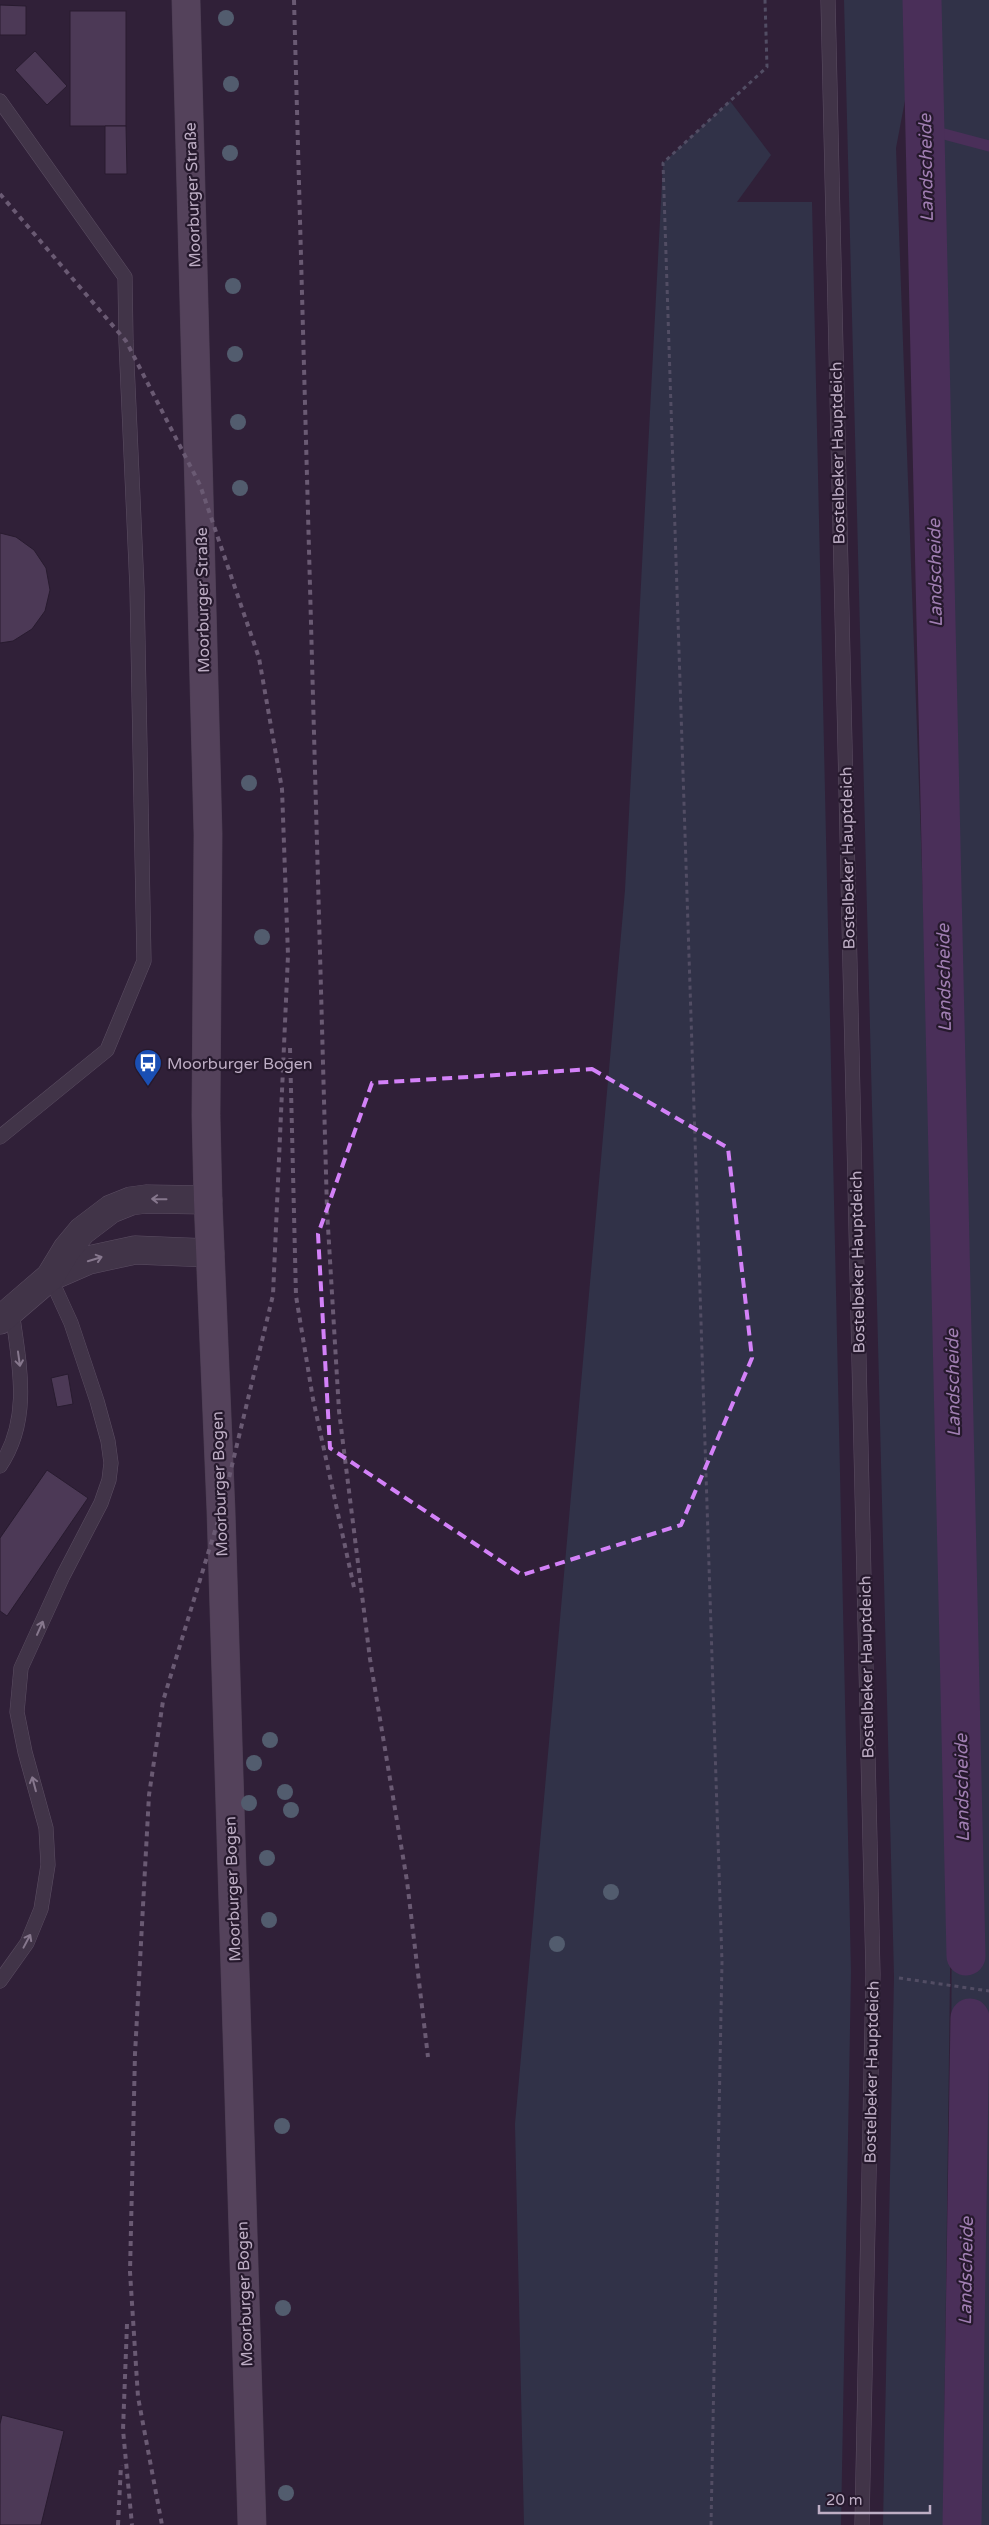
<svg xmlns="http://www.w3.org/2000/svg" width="989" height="2525" font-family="'Varela Round',sans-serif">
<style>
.green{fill:#313248}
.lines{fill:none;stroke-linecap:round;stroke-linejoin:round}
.stream{stroke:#4a2f59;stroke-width:11}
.canal{stroke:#4a2f59;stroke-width:39}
.building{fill:#4c3956;stroke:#281b2f}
.lane-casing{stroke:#5c4e63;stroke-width:15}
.street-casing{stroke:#5c4e63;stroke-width:29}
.secondary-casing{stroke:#4b3d52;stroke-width:29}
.path{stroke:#524d64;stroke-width:3;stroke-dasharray:4 4;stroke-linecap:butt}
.lane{stroke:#413448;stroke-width:14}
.street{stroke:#413448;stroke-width:28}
.secondary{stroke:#54425b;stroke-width:28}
.rail{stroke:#6a5a73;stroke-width:4;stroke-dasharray:5 5;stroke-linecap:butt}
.tree{fill:#525c6e}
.oneway{stroke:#86778d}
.marked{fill:none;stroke:#d381f8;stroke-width:4;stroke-dasharray:10 6;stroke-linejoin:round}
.labels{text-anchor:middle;stroke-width:4.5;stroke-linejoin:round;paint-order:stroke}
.street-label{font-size:16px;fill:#beaec5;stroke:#26192d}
.poi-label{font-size:16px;fill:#beaec5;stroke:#26192d;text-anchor:start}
.water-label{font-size:18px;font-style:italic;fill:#a07eb2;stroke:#26192d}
</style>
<rect width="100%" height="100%" fill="#302038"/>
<!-- green -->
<g class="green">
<polygon points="844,0 924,0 896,148 953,1730 975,1733 931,0 989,0 989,2525 950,2525 952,1819 943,2525 883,2525 894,1976"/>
<polygon points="730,101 771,155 737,202 812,202 851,1973 841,2525 524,2525 515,2124 625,890 663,163"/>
</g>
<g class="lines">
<!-- stream -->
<polyline class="stream" points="925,129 989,146"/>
<!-- canal -->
<g class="canal">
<polyline points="922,0 966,1956"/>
<polyline points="962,2525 970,2018"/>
</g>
</g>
<!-- building -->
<g class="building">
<polygon points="0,5 26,6 26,35 0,35"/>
<rect x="70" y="11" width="56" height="115"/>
<polygon points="35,51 67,86 47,105 15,70"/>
<polygon points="105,126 126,126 127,174 105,174"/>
<polygon points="0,533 16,537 34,550 46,568 50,590 45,611 32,629 13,641 0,643"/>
<polygon points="68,1374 73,1404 57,1407 51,1378"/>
<polygon points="47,1470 88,1498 7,1616 0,1611 0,1538"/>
<polygon points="2,2415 64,2431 41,2525 0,2525 0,2424"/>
</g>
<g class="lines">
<defs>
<g id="lane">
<polyline points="828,0 873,1974 862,2525"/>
<polyline points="0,101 125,277 126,341 137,588 144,961 107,1050 0,1137"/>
<path d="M0 1466C32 1419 19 1363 12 1311"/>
<polyline points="0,1981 27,1943 41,1909 48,1865 46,1828 25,1752 17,1712 21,1668 63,1576 101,1503 109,1480 111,1463 108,1441 97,1401 71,1323 50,1277"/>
</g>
<g id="street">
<polyline points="50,1277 89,1260 135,1250 210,1253"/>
<polyline points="0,1320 50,1277 67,1249 82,1231 111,1209 131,1201 146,1199 208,1200"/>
</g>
<polyline id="secondary" points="186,0 208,834 206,1116 208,1200 221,1511 252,2525"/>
</defs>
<!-- lane casing -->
<use href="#lane" class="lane-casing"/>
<!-- street casing -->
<use href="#street" class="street-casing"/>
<!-- secondary casing -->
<use href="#secondary" class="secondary-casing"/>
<!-- path -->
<g class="path">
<polyline points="899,1978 989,1991"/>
<polyline points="711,2525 722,1962 663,163 767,67 765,0"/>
</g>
<!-- lane -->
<use href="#lane" class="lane"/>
<!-- street -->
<use href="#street" class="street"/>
<!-- secondary -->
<use href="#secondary" class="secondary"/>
<!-- rail -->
<g class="rail">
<polyline points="294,0 327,1210 339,1411 370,1659 407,1881 428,2057"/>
<polyline points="0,194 126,341 200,485 259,658 282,789 288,955 273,1295 221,1511 163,1701 149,1795 135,2054 130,2272 138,2397 162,2525"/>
<polyline points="290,1048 296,1296 313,1399 355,1592"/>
<polyline points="127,2324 123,2430 132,2525"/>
<polyline points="118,2525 121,2465"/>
</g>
</g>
<!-- trees -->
<g class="tree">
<circle cx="226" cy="18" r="8"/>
<circle cx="231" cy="84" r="8"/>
<circle cx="230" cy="153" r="8"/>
<circle cx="233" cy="286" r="8"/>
<circle cx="235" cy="354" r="8"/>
<circle cx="238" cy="422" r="8"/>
<circle cx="240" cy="488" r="8"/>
<circle cx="249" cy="783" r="8"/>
<circle cx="262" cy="937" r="8"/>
<circle cx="270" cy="1740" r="8"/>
<circle cx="254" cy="1763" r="8"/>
<circle cx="285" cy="1792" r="8"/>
<circle cx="249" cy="1803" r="8"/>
<circle cx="291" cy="1810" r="8"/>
<circle cx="267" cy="1858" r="8"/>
<circle cx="611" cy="1892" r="8"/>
<circle cx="269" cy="1920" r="8"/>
<circle cx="557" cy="1944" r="8"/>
<circle cx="282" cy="2126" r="8"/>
<circle cx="283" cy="2308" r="8"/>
<circle cx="286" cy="2493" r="8"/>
</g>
<!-- one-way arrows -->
<defs><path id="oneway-shaft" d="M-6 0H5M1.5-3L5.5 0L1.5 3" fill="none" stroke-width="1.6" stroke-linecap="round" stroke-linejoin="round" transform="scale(1.25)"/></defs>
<g class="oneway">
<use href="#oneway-shaft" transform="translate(159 1199) rotate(-179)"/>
<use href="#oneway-shaft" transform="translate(95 1259) rotate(-17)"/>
<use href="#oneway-shaft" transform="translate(19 1359) rotate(82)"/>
<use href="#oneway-shaft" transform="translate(40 1628) rotate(-66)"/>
<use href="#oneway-shaft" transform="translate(34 1784) rotate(-105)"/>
<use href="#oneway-shaft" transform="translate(27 1941) rotate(-62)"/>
</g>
<!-- marked area -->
<path class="marked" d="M592 1069 728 1148 752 1358 681 1525 522 1575 330 1448 318 1234 372 1083Z"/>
<!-- icons -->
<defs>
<symbol id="bus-pin" viewBox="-11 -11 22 30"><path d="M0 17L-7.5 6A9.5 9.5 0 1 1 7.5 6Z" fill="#1a4fb4" stroke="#26192d"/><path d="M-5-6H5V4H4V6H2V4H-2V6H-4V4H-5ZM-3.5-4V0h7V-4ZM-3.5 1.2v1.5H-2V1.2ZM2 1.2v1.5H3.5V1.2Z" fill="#fff"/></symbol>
</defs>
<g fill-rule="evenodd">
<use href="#bus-pin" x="132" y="1047" width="32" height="43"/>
</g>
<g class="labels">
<!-- street labels -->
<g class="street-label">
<text transform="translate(192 195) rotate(-92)" y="6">Moorburger Straße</text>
<text transform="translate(837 453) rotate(-91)" y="6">Bostelbeker Hauptdeich</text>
<text transform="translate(202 600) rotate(-91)" y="6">Moorburger Straße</text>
<text transform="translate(847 858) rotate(-91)" y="6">Bostelbeker Hauptdeich</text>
<text transform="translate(857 1262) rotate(-91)" y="6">Bostelbeker Hauptdeich</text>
<text transform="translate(219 1484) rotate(-92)" y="6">Moorburger Bogen</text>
<text transform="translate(866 1667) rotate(-91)" y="6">Bostelbeker Hauptdeich</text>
<text transform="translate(232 1889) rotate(-92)" y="6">Moorburger Bogen</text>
<text transform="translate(871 2072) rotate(-89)" y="6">Bostelbeker Hauptdeich</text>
<text transform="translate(244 2294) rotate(-92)" y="6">Moorburger Bogen</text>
</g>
<!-- poi labels -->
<g class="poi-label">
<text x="167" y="1069">Moorburger Bogen</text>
</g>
<!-- water labels -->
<g class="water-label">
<text transform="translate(926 168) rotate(-91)" y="6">Landscheide</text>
<text transform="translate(935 573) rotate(-91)" y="6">Landscheide</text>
<text transform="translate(944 978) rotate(-91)" y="6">Landscheide</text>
<text transform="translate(953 1383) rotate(-91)" y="6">Landscheide</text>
<text transform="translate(962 1788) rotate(-91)" y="6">Landscheide</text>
<text transform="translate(966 2271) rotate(-89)" y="6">Landscheide</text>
</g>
</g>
<!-- scale -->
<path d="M819 2505v8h111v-8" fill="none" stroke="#beaec5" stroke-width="2.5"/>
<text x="826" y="2505" font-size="15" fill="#beaec5" stroke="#26192d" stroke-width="4" paint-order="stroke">20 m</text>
</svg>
